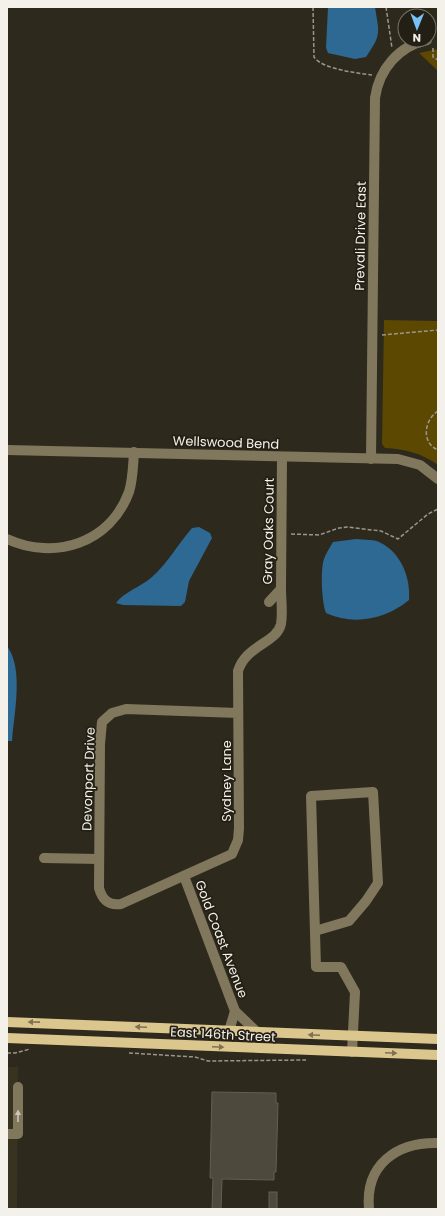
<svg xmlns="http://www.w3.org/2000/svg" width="445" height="1216" font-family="Poppins,sans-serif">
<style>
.built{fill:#383220}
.green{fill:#5c4800}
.water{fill:#2d6992}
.building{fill:#4d493c;stroke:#635f52}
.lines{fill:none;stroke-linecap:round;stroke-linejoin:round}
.path{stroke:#99968d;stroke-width:1.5;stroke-dasharray:4 2;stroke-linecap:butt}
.minor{stroke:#81775d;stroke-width:10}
.major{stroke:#dbc68e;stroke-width:10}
.oneway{fill:#7f7251}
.oneway2{fill:#ccc6b9}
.labels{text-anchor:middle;stroke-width:3.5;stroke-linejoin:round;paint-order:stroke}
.street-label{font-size:13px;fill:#f4f1ea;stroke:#231f14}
</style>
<rect width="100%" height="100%" fill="#2d291d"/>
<!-- built -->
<polygon class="built" points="7,1067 18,1067 17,1209 7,1209"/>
<!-- green -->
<g class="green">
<polygon points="438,49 438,71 419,53"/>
<path d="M384 320 438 321V465C421 453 405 449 385 448L382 444Z"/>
</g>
<!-- water -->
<g class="water">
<path d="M328 7H375C379 33 382 34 366 57L355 59 328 53 326 48Z"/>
<path d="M199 527 210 533 212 538 189 581 185 602 181 606 123 605 116 603C125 591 141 587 152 577 168 563 178 544 192 528Z"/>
<path d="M356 539C364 540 375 539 381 543 401 553 411 578 409 600 386 619 354 626 326 613 322 603 320 570 324 559 326 553 330 547 333 542Z"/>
<path d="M7 646C24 669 14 713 12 741H7Z"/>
</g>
<!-- building -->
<g class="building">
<polygon points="212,1092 276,1093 276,1103 278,1103 276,1172 274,1172 274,1180 222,1179 221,1209 212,1209 213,1178 210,1178"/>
<rect x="269" y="1192" width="8" height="17"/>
</g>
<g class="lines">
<!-- path -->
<g class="path">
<path d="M313 7 314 57C322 69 357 73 372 75"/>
<polyline points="386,7 392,48"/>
<polyline points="433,48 433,57 438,60"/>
<polyline points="382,335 438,330"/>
<path d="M438 411C424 420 421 443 438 450"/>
<polyline points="291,534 319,535 339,528 347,527 381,531 398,539 428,514 438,509"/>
<polyline points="7,1053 15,1053 30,1049"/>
<polyline points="129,1053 195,1057 208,1061 306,1060"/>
</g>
<!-- minor -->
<g class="minor">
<polyline points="7,450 398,459 420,465 438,479"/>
<path d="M371 459 375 98C379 69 399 46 427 40"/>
<path d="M7 539C55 561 110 543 129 492 133 479 133 466 134 452"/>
<polyline points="269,602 281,589 282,457"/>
<path d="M238 713 126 709 112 713 102 722 100 744 99 888C102 899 108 906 121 904L232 854 238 840 239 828 238 671C246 645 277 643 281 624 283 613 281 600 281 589"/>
<polyline points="44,858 99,859"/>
<polyline points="184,876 235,1011 257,1032"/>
<polyline points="315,931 349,921 366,901 378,883 373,792 311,796 316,967 341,967 355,992 352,1052"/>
<polyline points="229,1031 235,1011"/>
<polyline points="7,1134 18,1134 18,1087"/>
<path d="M369 1209C365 1165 396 1142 438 1143"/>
</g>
<!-- major -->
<g class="major">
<polyline points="7,1022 438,1039"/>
<polyline points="7,1038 438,1055"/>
</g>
</g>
<!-- one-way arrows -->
<defs><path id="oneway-solid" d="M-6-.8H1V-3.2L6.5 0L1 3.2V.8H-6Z"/></defs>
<g class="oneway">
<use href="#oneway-solid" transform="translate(34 1022) rotate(-179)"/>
<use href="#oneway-solid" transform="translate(141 1027) rotate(-177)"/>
<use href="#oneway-solid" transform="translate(314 1035) rotate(-178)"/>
<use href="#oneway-solid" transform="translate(218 1047) rotate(3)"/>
<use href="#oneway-solid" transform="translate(391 1053) rotate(2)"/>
</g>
<use class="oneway2" href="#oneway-solid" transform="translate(18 1116) rotate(-90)"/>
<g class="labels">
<!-- street labels -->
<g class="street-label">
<text transform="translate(360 236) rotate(-89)" y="5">Prevali Drive East</text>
<text transform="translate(226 442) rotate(2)" y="5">Wellswood Bend</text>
<text transform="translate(268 531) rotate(-89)" y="5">Gray Oaks Court</text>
<text transform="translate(88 779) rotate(-88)" y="5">Devonport Drive</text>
<text transform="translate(226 781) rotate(-90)" y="5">Sydney Lane</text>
<text transform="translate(222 939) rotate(69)" y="5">Gold Coast Avenue</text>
<text transform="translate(223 1034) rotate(3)" y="5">East 146th Street</text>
</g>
</g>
<!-- border -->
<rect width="445" height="1216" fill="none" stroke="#f4f1ea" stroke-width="16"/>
<!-- north arrow -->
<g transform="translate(417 28) rotate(181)"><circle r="19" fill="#231f14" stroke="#77736a"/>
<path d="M0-3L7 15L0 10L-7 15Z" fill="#75c0f6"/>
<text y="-6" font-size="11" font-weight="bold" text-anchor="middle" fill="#f4f1ea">N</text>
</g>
</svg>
